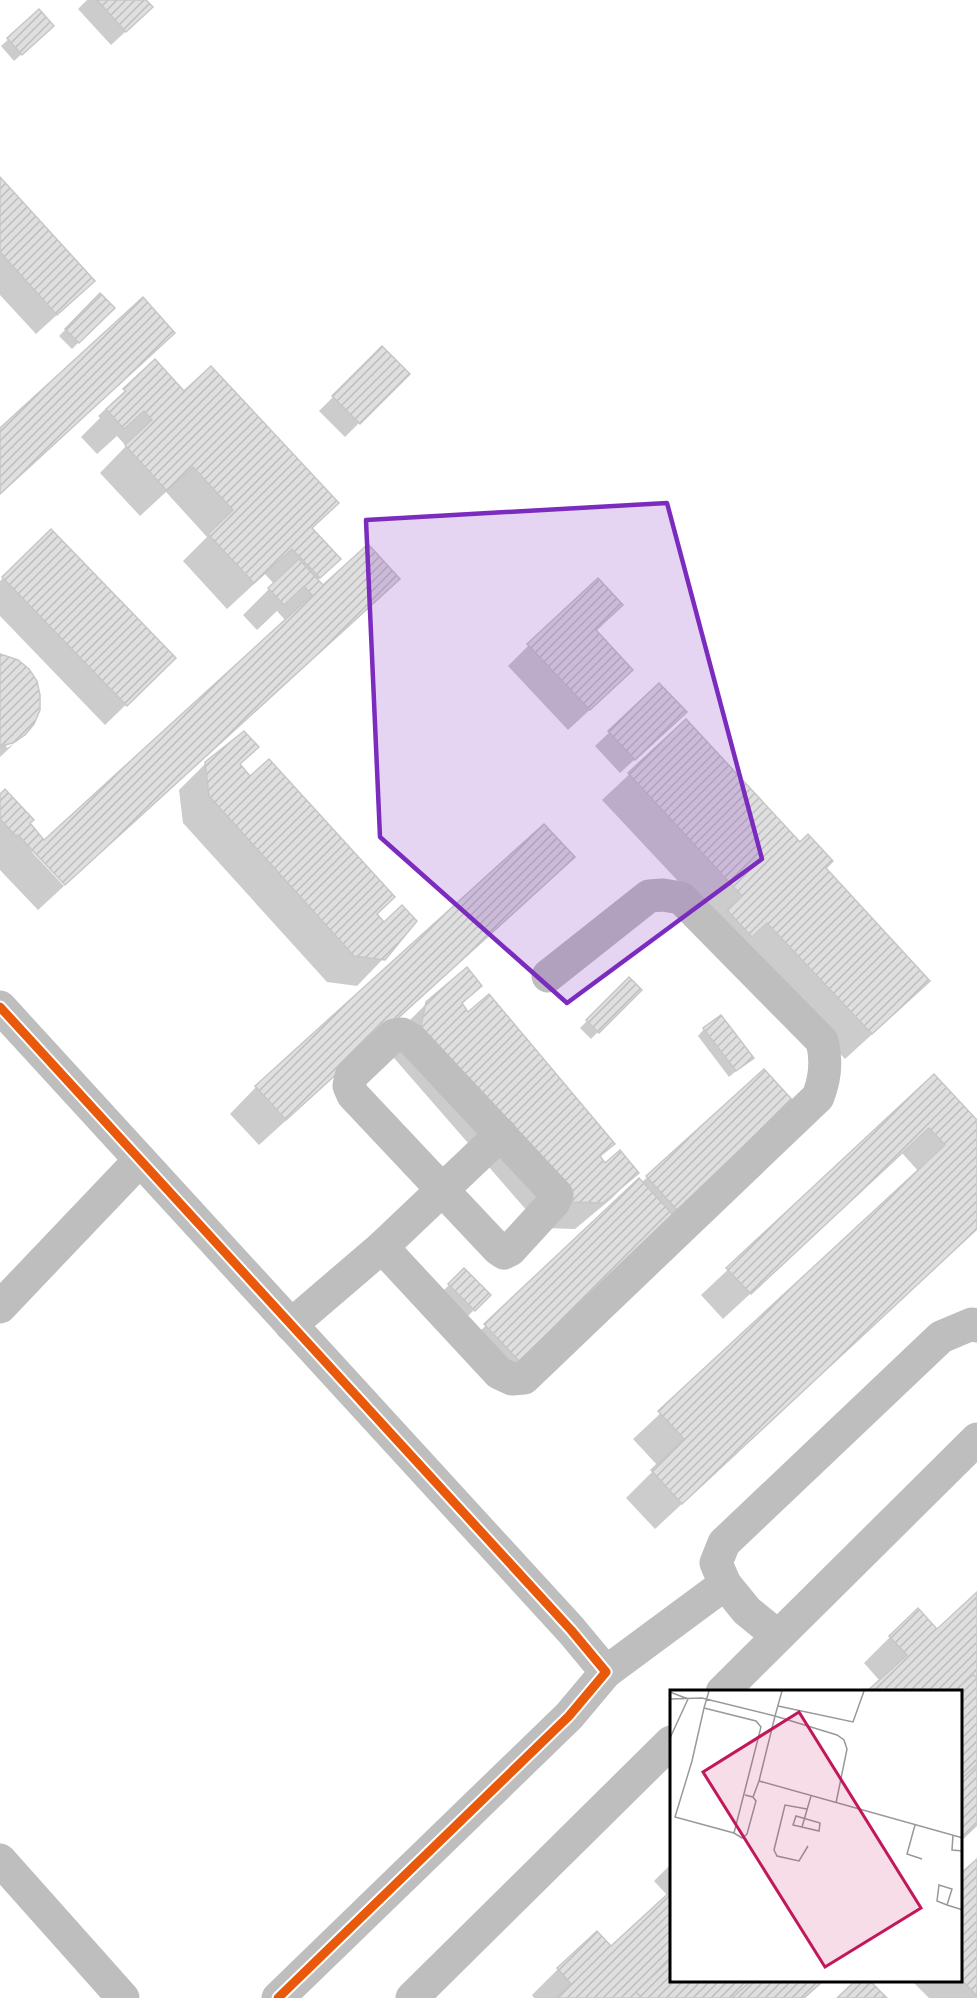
<svg xmlns="http://www.w3.org/2000/svg" width="977" height="1998" font-family="'Fira Sans',sans-serif">
<style>
.shadow{fill:#0003}
.building{fill:url(#building-hatch);stroke:#c7c7c7;stroke-width:1.5}
.lines{fill:none;stroke-linecap:round;stroke-linejoin:round}
.minor{stroke:#bebebe;stroke-width:33}
.cycleway-casing{stroke:#fff;stroke-width:13}
.cycleway{stroke:#e8590c;stroke-width:9}
.marked{fill:#7b2cbf;fill-opacity:0.2;stroke:#7b2cbf;stroke-width:4.5;stroke-linejoin:round}
.inset-road{fill:none;stroke:#999;stroke-width:1.5}
.view{fill:#c2185b;fill-opacity:0.15;stroke:#c2185b;stroke-width:3}
.inset-edge{fill:none;stroke:#000;stroke-width:3}
</style>
<defs>
<pattern id="building-hatch" width="6" height="6" patternUnits="userSpaceOnUse" patternTransform="scale(1.5)"><rect width="6" height="6" fill="#dfdfdf"/><path d="M-1 1l2-2M0 6l6-6M5 7l2-2" fill="none" stroke="#bebebe"/></pattern>
</defs>
<rect width="100%" height="100%" fill="#fff"/>
<!-- shadow -->
<g class="shadow">
<polygon points="87,0 144,0 137,21 111,45 78,9"/>
<polygon points="39,12 45,33 14,61 1,46"/>
<polygon points="0,179 72,301 36,334 0,295"/>
<polygon points="100,295 113,308 72,349 59,336"/>
<polygon points="173,333 147,359 0,494 0,430"/>
<polygon points="382,348 408,374 345,437 319,411"/>
<polygon points="155,362 339,559 317,581 323,587 372,605 66,884 34,850 32,852 64,886 38,910 0,870 0,796 44,842 286,621 277,611 257,630 243,615 274,584 265,574 227,609 183,561 207,537 166,492 140,516 100,473 126,446 117,436 97,454 81,437 100,418 98,416"/>
<polygon points="51,531 174,658 105,725 0,616 0,581"/>
<polygon points="594,631 610,691 568,730 508,666 529,645"/>
<polygon points="0,655 24,734 16,742 16,739 6,746 7,748 14,744 0,757"/>
<polygon points="659,685 671,726 620,773 595,746"/>
<polygon points="686,721 824,868 902,1007 845,1059 602,800"/>
<polygon points="206,763 238,765 375,915 383,959 357,986 327,982 183,823 179,790"/>
<polygon points="573,857 547,883 259,1145 230,1114 256,1087"/>
<polygon points="629,980 640,990 591,1039 580,1028"/>
<polygon points="480,986 461,1005 468,1014 613,1144 599,1158 605,1165 637,1173 611,1199 575,1229 542,1228 394,1058 400,1030 427,1003"/>
<polygon points="704,1029 752,1058 729,1077 698,1036"/>
<polygon points="764,1071 794,1104 498,1381 464,1346 639,1181 641,1183"/>
<polygon points="934,1076 977,1122 977,1229 655,1529 626,1498 658,1466 633,1439 919,1172 902,1153 723,1319 701,1295"/>
<polygon points="464,1270 489,1295 467,1317 442,1292"/>
<polygon points="977,1594 977,1825 960,1841 960,1692 868,1692 880,1681 864,1663 890,1637 937,1631"/>
<polygon points="977,1861 977,1998 929,1998 913,1982 960,1982 960,1876"/>
<polygon points="671,1864 671,1982 822,1982 804,1998 534,1998 532,1995 558,1969 611,1948 668,1896 654,1881"/>
</g>
<!-- building -->
<g class="building">
<polygon points="97,0 146,0 153,7 126,32"/>
<polygon points="39,9 54,26 22,55 7,38"/>
<polygon points="0,177 95,281 57,315 0,252"/>
<polygon points="100,293 115,308 79,343 65,329"/>
<polygon points="143,297 175,333 0,494 0,428"/>
<polygon points="382,346 410,374 360,424 332,396"/>
<polygon points="155,359 184,391 211,366 339,503 312,528 341,559 320,578 292,549 254,583 208,534 233,510 193,467 167,491 125,445 152,420 144,411 124,429 106,409 126,391 123,389"/>
<polygon points="51,529 176,658 127,706 2,577"/>
<polygon points="368,544 400,579 65,885 18,835 16,836 0,819 0,794 5,789 34,820 30,823 44,840 312,595 304,586 284,605 268,588 299,559 323,585"/>
<polygon points="598,578 623,605 596,630 633,670 590,710 527,644"/>
<polygon points="0,654 18,660 29,669 37,681 40,695 40,710 34,724 25,735 13,743 0,746"/>
<polygon points="659,683 687,712 635,760 608,731"/>
<polygon points="686,719 800,842 808,834 833,861 826,868 930,981 872,1034 767,923 752,937 727,910 742,896 628,773"/>
<polygon points="244,731 259,747 240,764 250,776 269,759 395,897 377,914 384,922 402,905 417,921 385,960 354,956 209,796 205,762"/>
<polygon points="544,824 575,857 286,1120 255,1086"/>
<polygon points="467,967 482,986 462,1003 468,1012 489,994 615,1144 600,1156 605,1163 620,1150 639,1173 603,1203 568,1202 420,1031 426,1002"/>
<polygon points="629,977 642,990 599,1033 586,1020"/>
<polygon points="721,1015 754,1058 736,1071 703,1028"/>
<polygon points="764,1069 796,1104 677,1210 646,1176"/>
<polygon points="934,1074 977,1120 977,1229 682,1504 651,1470 684,1439 658,1411 945,1145 929,1128 751,1294 726,1268"/>
<polygon points="639,1178 675,1217 520,1362 484,1324"/>
<polygon points="464,1268 491,1295 475,1311 448,1284"/>
<polygon points="977,1592 977,1678 973,1675 954,1692 866,1692 907,1655 889,1636 918,1608 937,1629"/>
<polygon points="973,1675 977,1678 977,1765 960,1780 960,1692 954,1692"/>
<polygon points="977,1765 977,1825 960,1841 960,1780"/>
<polygon points="977,1859 977,1996 960,1978 960,1874"/>
<polygon points="671,1891 671,1959 636,1992 642,1998 556,1998 571,1984 557,1968 597,1931 611,1946"/>
<polygon points="671,1959 671,1982 750,1982 732,1998 642,1998 636,1992"/>
<polygon points="750,1982 822,1982 804,1998 732,1998"/>
<polygon points="854,1982 871,1982 887,1998 837,1998"/>
</g>
<g class="lines">
<!-- minor -->
<g class="minor">
<polyline points="0,1007 571,1630 606,1672 569,1716 278,1998"/>
<polygon points="402,1034 412,1040 557,1195 554,1202 510,1250 504,1253 498,1249 353,1095 349,1086 351,1076 394,1035"/>
<path d="M382 1247 499 1373 512 1379 524 1378 818 1097C825 1079 827 1060 822 1041L681 898 663 895 649 896 548 976"/>
<polyline points="0,1307 140,1160"/>
<polyline points="291,1325 382,1247 501,1134"/>
<polyline points="725,1584 716,1563 724,1543 941,1337 972,1324 977,1326"/>
<polyline points="606,1672 725,1584 747,1611 778,1636"/>
<polyline points="722,1692 977,1439"/>
<polyline points="0,1860 123,1998"/>
<polyline points="412,1998 671,1742"/>
</g>
<defs>
<polyline id="cycleway" points="0,1007 571,1630 606,1672 569,1716 278,1998"/>
</defs>
<!-- cycleway casing -->
<use href="#cycleway" class="cycleway-casing"/>
<!-- cycleway -->
<use href="#cycleway" class="cycleway"/>
</g>
<!-- marked area -->
<path class="marked" d="M667 503 762 859 567 1003 380 837 366 520Z"/>
<!-- overview -->
<g transform="translate(670 1690)">
<rect width="292" height="292" fill="#fff"/>
<path class="inset-road" d="M112 1 105 26 167 45 174 50 177 59 166 113M0 2 18 9M0 9 32 8 105 26 89 91 293 148M108 16 183 32 194 1M34 18 86 31 91 37 64 143 5 127 22 71 34 18 39 1M0 48 18 9M75 105 83 107 89 91M137 119 115 115 104 160 107 166 129 171 138 156M126 126 150 133 149 141 123 135ZM245 135 237 164 252 169M132 137 141 106M64 143 72 148 77 144 86 111 83 107M283 145 282 160 293 161M277 215 282 199 269 195 267 211 277 215 293 220"/>
<path class="view" d="M129 22 251 218 155 277 33 82Z"/>
<rect width="292" height="292" class="inset-edge"/>
</g>
</svg>
